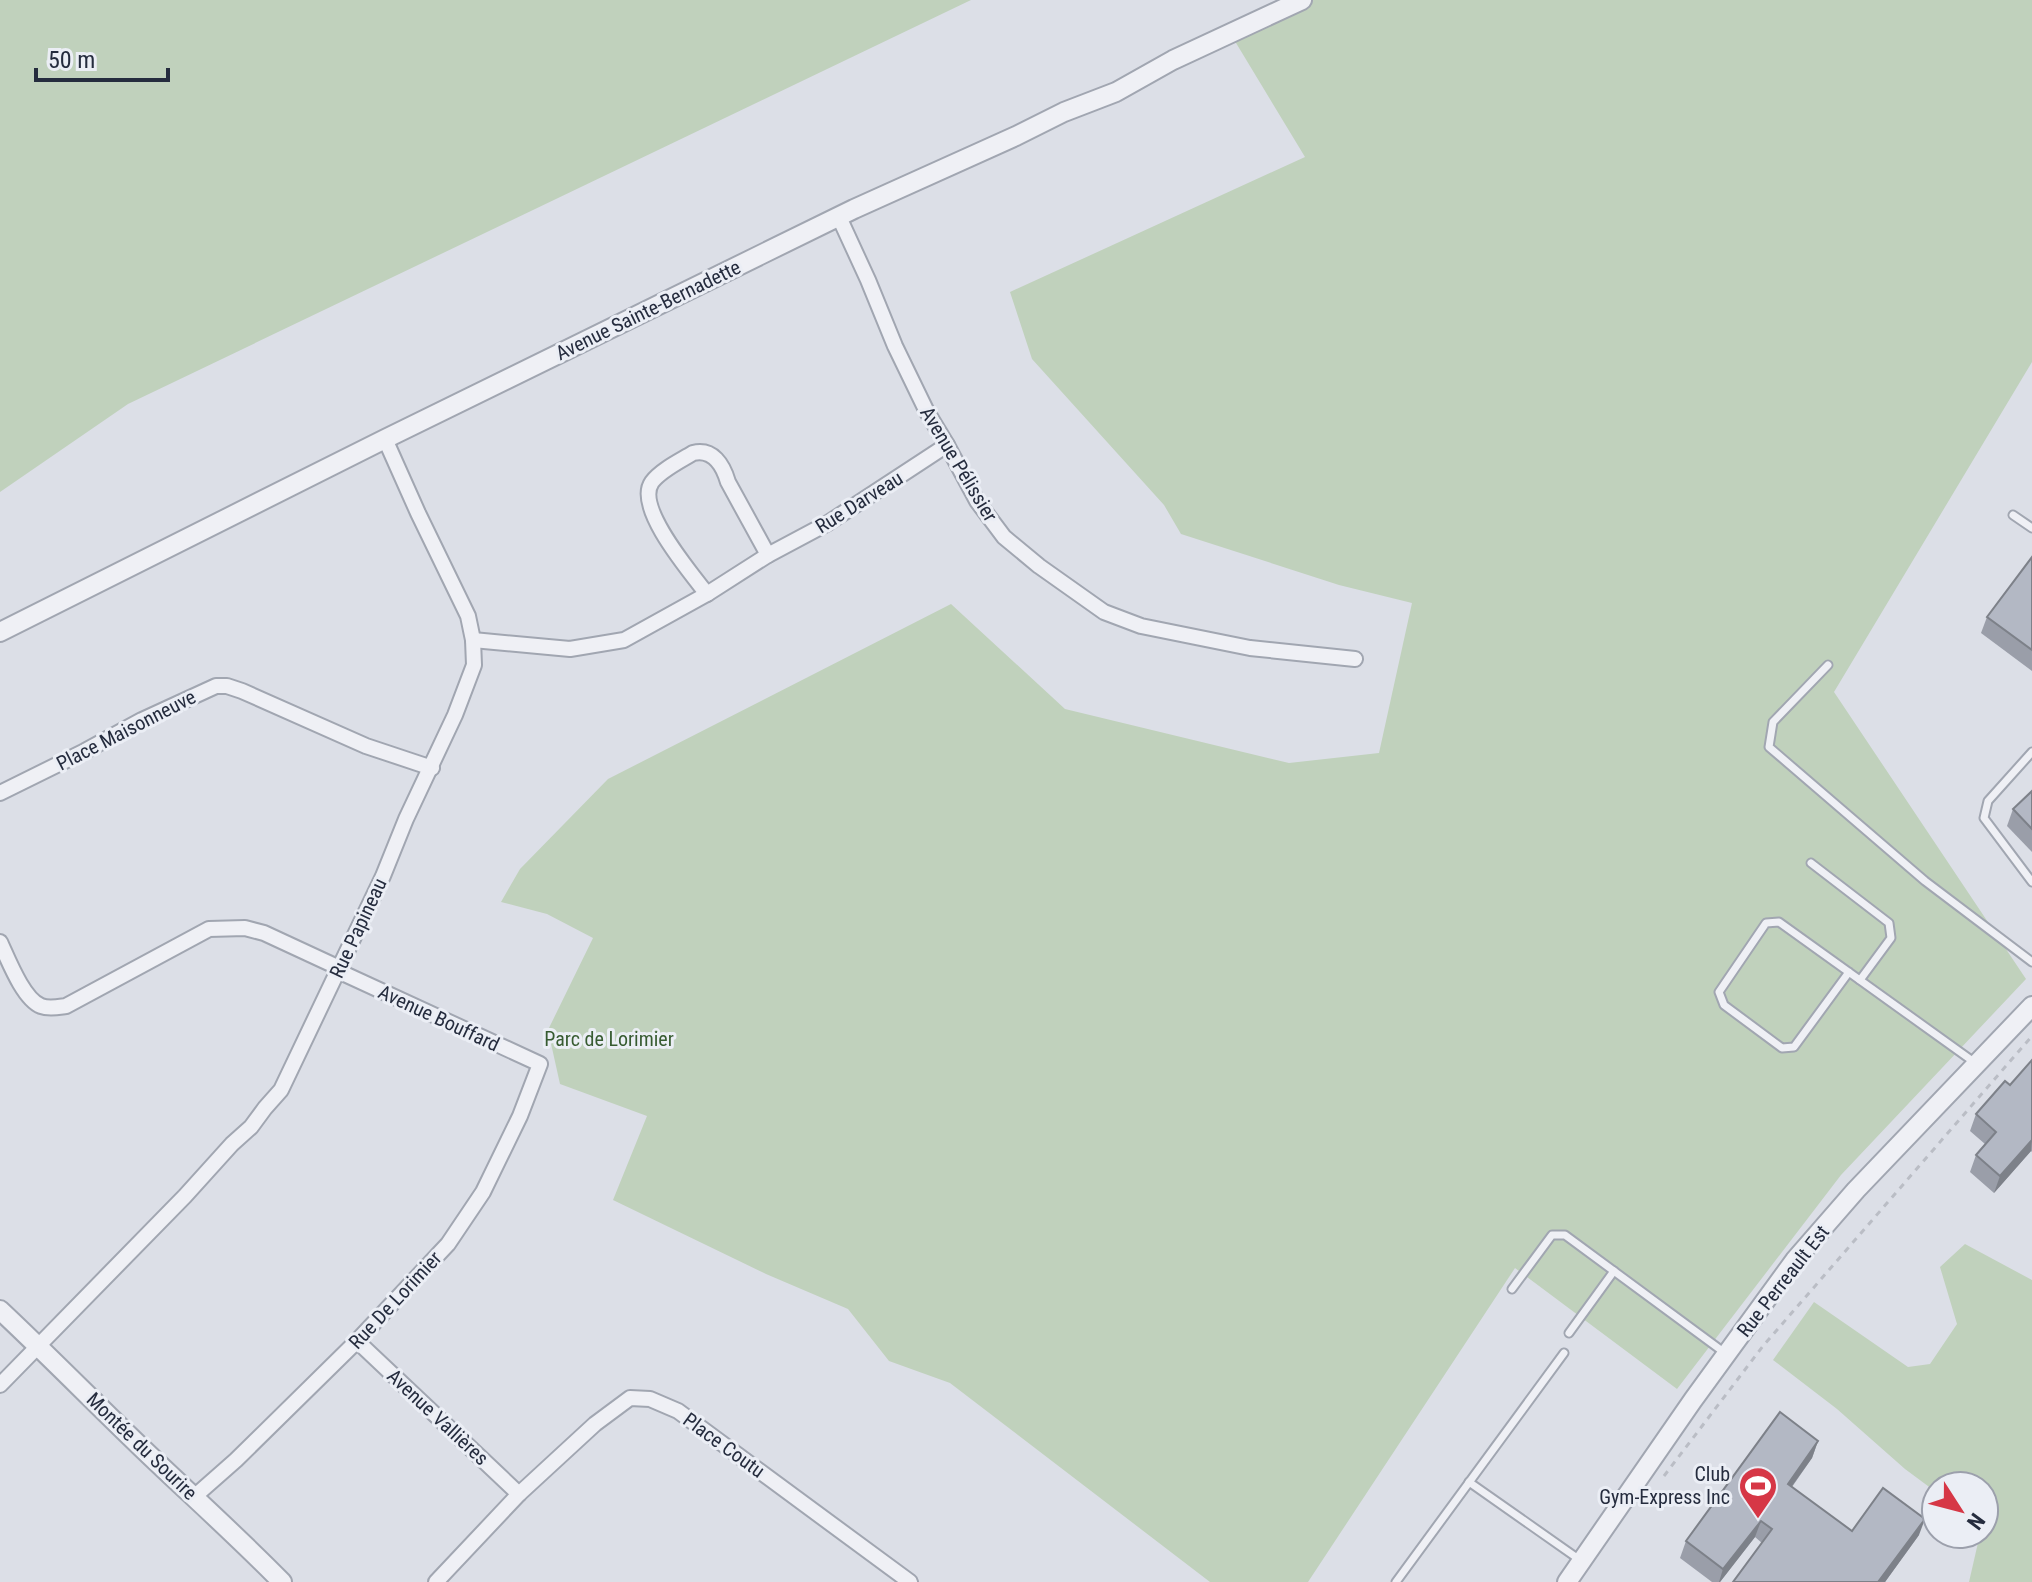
<svg xmlns="http://www.w3.org/2000/svg" width="2032" height="1582" font-family="'Roboto Condensed',sans-serif">
<style>
.green{fill:#c0d1bc}
.lines{fill:none;stroke-linecap:round;stroke-linejoin:round}
.service-casing{stroke:#a1a6b1;stroke-width:11}
.minor-casing{stroke:#a1a6b1;stroke-width:18}
.tertiary-casing{stroke:#a1a6b1;stroke-width:22}
.path{stroke:#babdc5;stroke-width:3;stroke-dasharray:6 6;stroke-linecap:butt}
.service{stroke:#eff0f5;stroke-width:7}
.minor{stroke:#eff0f5;stroke-width:14}
.tertiary{stroke:#eff0f5;stroke-width:18}
.wall{fill:#9a9ea9}
.shaded-wall{fill:#7d8189}
.building{fill:#b3b8c4;stroke:#7d8189;stroke-width:2}
.labels{text-anchor:middle;stroke-width:6;stroke-linejoin:round;paint-order:stroke}
.street-label{font-size:20px;fill:#252c3e;stroke:#ebeef5}
.park-label{font-size:20px;fill:#375b31;stroke:#ebeef5}
.poi-label{font-size:20px;fill:#252c3e;stroke:#ebeef5;text-anchor:end}
</style>
<rect width="100%" height="100%" fill="#dcdfe7"/>
<!-- green -->
<g class="green">
<polygon points="0,0 971,0 128,404 0,492"/>
<polygon points="1302,0 2032,0 2032,362 1834,692 2026,979 1841,1175 1677,1389 1515,1268 1308,1582 1210,1582 950,1383 889,1361 848,1309 766,1274 613,1200 647,1116 560,1084 548,1030 593,938 547,914 501,902 520,869 608,779 951,604 1065,709 1289,763 1379,753 1412,603 1339,585 1181,534 1164,505 1032,359 1010,292 1305,157 1230,33"/>
<polygon points="1965,1244 2032,1280 2032,1582 1969,1582 1980,1534 1984,1534 1984,1486 1936,1486 1936,1492 1905,1469 1837,1409 1773,1360 1814,1302 1908,1367 1930,1364 1957,1324 1940,1267"/>
</g>
<g class="lines">
<defs>
<g id="service">
<polyline points="2013,515 2032,528"/>
<polyline points="1828,665 1773,722 1769,747 1925,881 2032,962"/>
<polyline points="2032,752 1988,801 1984,818 2032,882"/>
<polyline points="1811,863 1889,923 1891,938 1860,980"/>
<polyline points="1849,972 1794,1047 1782,1048 1724,1005 1719,992 1766,923 1779,922 1974,1062"/>
<polyline points="1512,1289 1552,1235 1565,1235 1725,1353"/>
<polyline points="1569,1333 1614,1271"/>
<polyline points="1469,1482 1580,1560"/>
<polyline points="1396,1582 1564,1353"/>
</g>
<g id="minor">
<polyline points="839,217 868,280 895,346 927,412 947,445 977,501 1004,537 1039,566 1104,612 1141,626 1250,648 1355,659"/>
<path d="M707 594C691 573 634 507 652 482 661 470 680 461 693 453 713 448 723 465 728 482L768 555"/>
<polyline points="473,640 570,649 624,640 707,594 768,555 828,523 947,445"/>
<polyline points="0,793 85,751 142,720 216,686 227,686 242,691 366,746 432,768"/>
<path d="M0 942C8 959 23 999 41 1006 49 1009 58 1007 66 1006L209 929 245 928 264 933 333 965 338 971 540 1064 520 1116 483 1192 448 1244 357 1341 236 1460 194 1497"/>
<polyline points="357,1341 519,1494"/>
<polyline points="0,1385 185,1196 232,1144 251,1127 265,1108 281,1090 383,876 406,819 455,715 474,665 473,640 468,616 418,513 385,439"/>
<polyline points="436,1582 519,1494 595,1424 630,1398 650,1399 678,1411 910,1582"/>
</g>
<g id="tertiary">
<polyline points="0,632 385,439 854,209 1016,136 1064,112 1116,92 1173,60 1302,0"/>
<path d="M0 1310C49 1356 96 1404 145 1451 191 1495 238 1537 282 1582"/>
<polyline points="1567,1582 1693,1400 1795,1260 1856,1190 2032,1006"/>
</g>
</defs>
<!-- service casing -->
<use href="#service" class="service-casing"/>
<!-- minor casing -->
<use href="#minor" class="minor-casing"/>
<!-- tertiary casing -->
<use href="#tertiary" class="tertiary-casing"/>
<!-- path -->
<polyline class="path" points="1664,1476 1763,1346 2032,1036"/>
<!-- service -->
<use href="#service" class="service"/>
<!-- minor -->
<use href="#minor" class="minor"/>
<!-- tertiary -->
<use href="#tertiary" class="tertiary"/>
</g>
<!-- wall -->
<g class="wall">
<polygon points="2032,557 2032,671 1981,633 1987,617"/>
<polygon points="2032,791 2032,852 2007,826 2013,809"/>
<polygon points="2032,1060 2032,1152 2031,1151 1994,1193 1970,1172 1976,1155 1985,1144 1970,1131 1976,1114 2010,1085"/>
<polygon points="1818,1441 1812,1458 1792,1487 1852,1531 1919,1535 1885,1582 1733,1582 1762,1543 1755,1537 1720,1582 1712,1582 1680,1558 1686,1541"/>
</g>
<!-- shaded-wall -->
<g class="shaded-wall">
<polygon points="2032,1140 2031,1151 1994,1193 2000,1176"/>
<polygon points="1818,1441 1812,1458 1782,1500 1788,1484"/>
<polygon points="1925,1519 1919,1535 1885,1582 1878,1582"/>
<polygon points="1761,1521 1755,1537 1720,1582 1719,1582 1723,1569"/>
</g>
<!-- building -->
<g class="building">
<polygon points="2032,557 2032,650 1987,617"/>
<polygon points="2032,791 2032,829 2013,809"/>
<polygon points="2032,1060 2032,1140 2000,1176 1976,1155 1996,1132 1976,1114 2005,1081 2010,1085"/>
<polygon points="1780,1412 1818,1441 1788,1484 1852,1531 1883,1488 1925,1519 1878,1582 1733,1582 1772,1529 1761,1521 1723,1569 1686,1541"/>
</g>
<!-- icons -->
<defs>
<symbol id="stadium-pin" viewBox="-11 -11 22 30"><path d="M0 17L-7.5 6A9.5 9.5 0 1 1 7.5 6Z" fill="#d63746" stroke="#ebeef5"/><path d="M0-5a6.5 5 0 1 0 0 10a6.5 5 0 1 0 0-10ZM-3.5-1.8h7v3.6h-7Z" fill="#fff"/></symbol>
</defs>
<g fill-rule="evenodd">
<use href="#stadium-pin" x="1736" y="1464" width="44" height="60"/>
</g>
<g class="labels">
<!-- street labels -->
<g class="street-label">
<text transform="translate(648 310) rotate(-26)" y="7">Avenue Sainte-Bernadette</text>
<text transform="translate(959 464) rotate(59)" y="7">Avenue Pélissier</text>
<text transform="translate(859 502) rotate(-32)" y="7">Rue Darveau</text>
<text transform="translate(126 730) rotate(-27)" y="7">Place Maisonneuve</text>
<text transform="translate(358 928) rotate(-65)" y="7">Rue Papineau</text>
<text transform="translate(439 1018) rotate(25)" y="7">Avenue Bouffard</text>
<text transform="translate(1783 1281) rotate(-52)" y="7">Rue Perreault Est</text>
<text transform="translate(395 1300) rotate(-47)" y="7">Rue De Lorimier</text>
<text transform="translate(438 1417) rotate(43)" y="7">Avenue Vallières</text>
<text transform="translate(724 1445) rotate(36)" y="7">Place Coutu</text>
<text transform="translate(142 1446) rotate(44)" y="7">Montée du Sourire</text>
</g>
<!-- park labels -->
<g class="park-label">
<text x="609" y="1046">Parc de Lorimier</text>
</g>
<!-- poi labels -->
<g class="poi-label">
<text x="1730" y="1481">Club<tspan x="1730" dy="23">Gym-Express Inc</tspan></text>
</g>
</g>
<!-- north arrow -->
<g transform="translate(1960 1510) rotate(126)"><circle r="38" fill="#ebeef5" stroke="#9ca0ac" stroke-width="2"/>
<path d="M0-6L14 30L0 20L-14 30Z" fill="#d63746"/>
<text y="-12" font-size="22" font-weight="bold" text-anchor="middle" fill="#252c3e">N</text>
</g>
<!-- scale -->
<path d="M36 68v12h132v-12" fill="none" stroke="#252c3e" stroke-width="4"/>
<text x="48" y="68" font-size="24" fill="#252c3e" stroke="#ebeef5" stroke-width="6" paint-order="stroke">50 m</text>
</svg>
